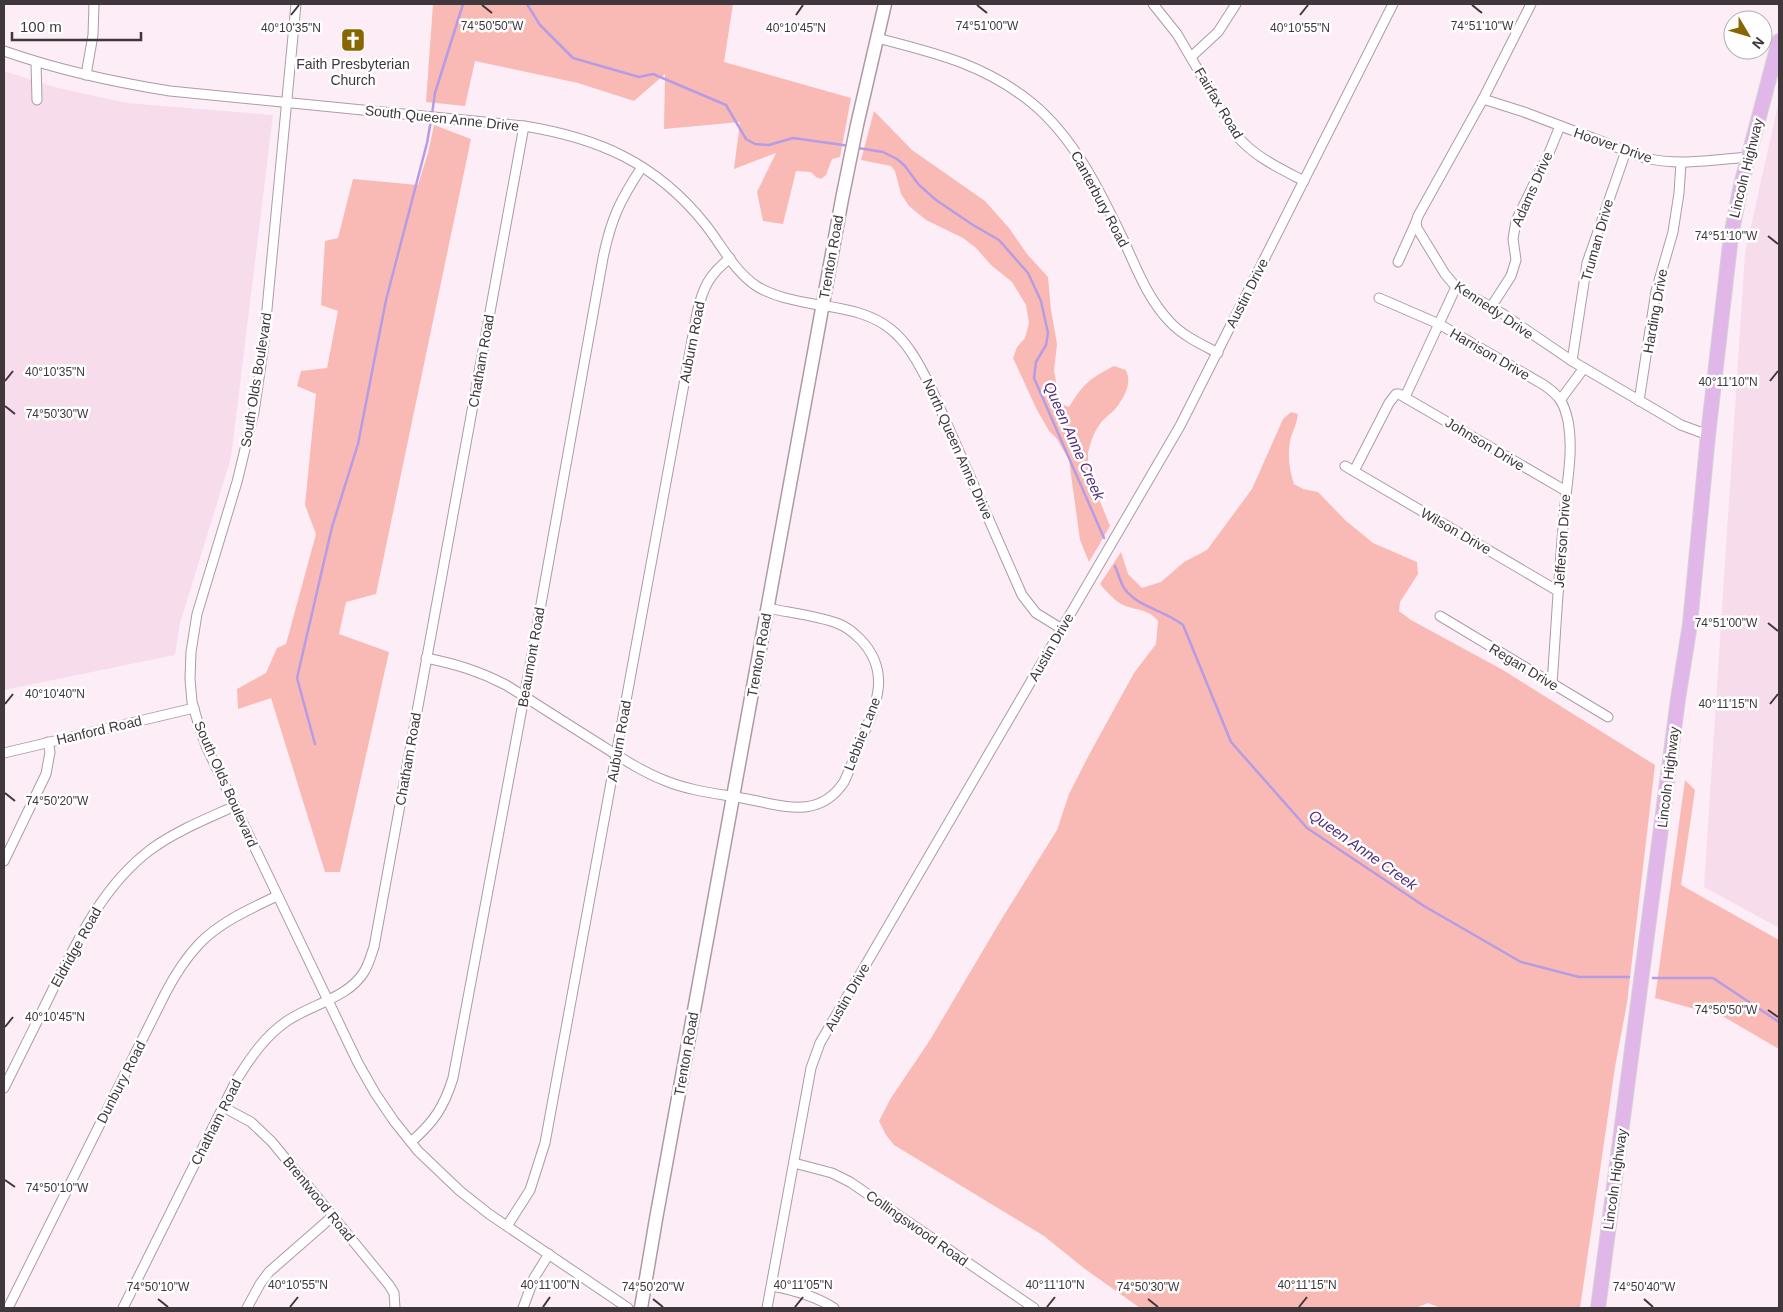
<svg xmlns="http://www.w3.org/2000/svg" width="1783" height="1312" font-family="Helvetica,sans-serif">
<style>
.built{fill:#f7ddec}
.green{fill:#f9bab5}
.lines{fill:none;stroke-linecap:round;stroke-linejoin:round}
.stream{stroke:#b69ce4;stroke-width:2.5}
.minor-casing{stroke:#ac9ba5;stroke-width:11}
.secondary-casing{stroke:#ac9ba5;stroke-width:15}
.primary-casing{stroke:#d5d3d4;stroke-width:16}
.minor{stroke:#fff;stroke-width:9}
.secondary{stroke:#fff;stroke-width:12}
.primary{stroke:#e0b7e8;stroke-width:14}
.ticks{fill:none;stroke:#3f373c;stroke-width:2}
.labels{text-anchor:middle;stroke-width:5;stroke-linejoin:round;paint-order:stroke}
.poi-label{font-size:14px;fill:#3f373c;stroke:#fff}
.street-label{font-size:14px;fill:#3f373c;stroke:#fff}
.water-label{font-size:15px;font-style:italic;fill:#522d81;stroke:#fff}
.ticks-label{font-size:12px;text-anchor:middle;fill:#3f373c;stroke:#fff;stroke-width:5;stroke-linejoin:round;paint-order:stroke}
</style>
<rect width="100%" height="100%" fill="#fdedf6"/>
<!-- built -->
<g class="built">
<polygon points="4,71 54,87 127,103 273,115 231,458 180,623 175,655 4,690"/>
<polygon points="1779,100 1779,928 1704,887 1745,253"/>
</g>
<!-- green -->
<g class="green">
<polygon points="433,4 733,4 724,62 851,98 840,157 832,159 826,175 821,179 816,177 811,172 796,171 783,224 763,221 757,192 776,153 734,169 740,122 664,129 665,74 634,101 578,83 475,61 465,106 426,102"/>
<path d="M874 111 912 150 985 201 1009 228 1027 254 1048 277 1051 310 1057 344 1054 371 1060 402 1064 405 1069 407C1084 383 1089 379 1114 366L1126 370C1132 384 1125 396 1116 408 1111 414 1104 418 1100 424 1094 432 1090 443 1088 453 1086 471 1103 508 1110 526L1089 562 1080 540 1069 460 1057 439 1049 431 1036 408 1013 358 1017 347 1025 338 1029 323 1026 305 1012 282 991 265 976 248 963 238 926 220 909 206 901 194 895 171 891 166 861 160Z"/>
<polygon points="434,125 471,139 376,594 346,602 339,634 389,652 340,872 325,872 271,698 238,709 237,689 266,673 277,648 286,644 316,534 305,505 316,394 297,386 301,371 327,368 338,311 321,305 325,241 338,238 353,179 418,185 428,153"/>
<path d="M1291 412 1298 414C1297 422 1294 429 1291 437 1287 453 1289 469 1294 484L1303 489 1318 492 1345 520 1373 543 1417 562 1418 574 1400 602 1399 611 1411 620 1503 670 1655 765 1627 1003 1615 1067 1580 1308H1440L1428 1303 1416 1308H1140L1085 1269 1044 1236 894 1145 886 1135 879 1121 891 1098 930 1040 1001 920 1057 830 1069 794 1090 753 1134 673 1156 644 1158 621C1148 608 1135 611 1121 604 1113 599 1106 591 1100 584L1121 552 1128 574 1142 588 1161 582 1184 562 1207 550 1252 489 1283 419Z"/>
<polygon points="1685,780 1695,790 1681,885 1779,940 1779,1049 1724,1017 1655,998"/>
</g>
<g class="lines">
<!-- stream -->
<g class="stream">
<polyline points="527,4 540,25 573,58 639,77 653,74 726,105 746,139 755,144 769,145 793,138 850,146"/>
<polyline points="432,114 435,93 463,4"/>
<polyline points="858,148 883,152 897,159 905,166 919,185 936,200 973,225 999,240 1028,273 1041,301 1048,333 1046,345 1036,362 1034,378 1104,538"/>
<path d="M1115 566C1118 573 1120 581 1124 588 1138 608 1165 610 1183 625L1231 742 1307 828 1424 906 1521 962 1579 977H1629"/>
<polyline points="315,744 297,678 332,527 358,444 386,300 427,143 431,120"/>
<polyline points="1653,978 1713,978 1779,1022"/>
</g>
<defs>
<g id="minor">
<polyline points="296,4 263,351 254,412 237,482 197,614 191,652 190,679 192,702 199,726 206,746 358,1063 375,1093 394,1121 418,1151 460,1191 489,1214 628,1308"/>
<path d="M1153 4 1177 34 1237 136C1255 157 1279 168 1304 181"/>
<polyline points="1531,4 1483,99 1418,216 1416,222 1417,228 1445,274 1456,287 1503,314 1572,361 1681,425 1708,435"/>
<path d="M877 38C935 53 984 64 1032 103 1074 138 1099 189 1122 237 1136 267 1147 298 1170 322 1183 336 1201 344 1218 353"/>
<path d="M4 51C58 70 113 82 170 91L524 126C599 138 656 163 705 224 721 244 735 273 758 287 777 298 798 301 819 305 886 314 903 330 932 390L1022 595 1036 613 1062 629"/>
<polyline points="1191,57 1218,32 1236,4"/>
<polyline points="36,63 37,100"/>
<polyline points="86,75 93,35 94,4"/>
<path d="M1483 99 1524 112 1645 158C1679 166 1713 160 1748 157"/>
<polyline points="1398,262 1416,222"/>
<path d="M1379 298 1439 324 1544 385C1560 396 1564 403 1568 421 1574 452 1566 486 1564 516 1559 572 1556 628 1552 684"/>
<polyline points="1491,307 1511,276 1516,260 1513,239 1516,221 1549,153 1560,126"/>
<polyline points="1572,361 1587,263 1626,151"/>
<polyline points="1405,397 1456,287"/>
<polyline points="1561,399 1584,368"/>
<polyline points="1639,401 1656,291 1673,232 1679,193 1681,163"/>
<polyline points="1345,466 1558,591"/>
<polyline points="1354,471 1389,403 1396,394 1399,394 1566,491"/>
<polyline points="1440,616 1608,717"/>
<path d="M426 658C456 664 479 671 506 685 535 703 564 722 593 740 617 755 640 771 666 781 693 792 723 794 752 800 787 807 820 818 844 782 850 769 855 756 860 743 875 707 893 673 860 639 854 633 847 627 839 624 816 615 790 613 767 608"/>
<polyline points="4,753 194,708"/>
<polyline points="4,861 46,774 50,752 48,742"/>
<path d="M4 1088C20 1056 37 1022 53 989 79 938 103 886 150 850 176 831 206 819 235 806"/>
<polyline points="223,1107 251,1122 272,1142 389,1285 394,1293 395,1308"/>
<path d="M411 1142C434 1122 444 1107 453 1078L531 660 603 258C611 219 620 200 642 167"/>
<polyline points="794,1163 832,1173 850,1182 1034,1308"/>
<path d="M507 1226 530 1190 545 1143 697 313C703 287 709 275 730 258"/>
<path d="M772 1286C794 1290 815 1296 834 1308"/>
<path d="M8 1308 166 992C175 975 185 959 199 944 220 922 250 909 277 896"/>
<path d="M123 1308 237 1079C251 1057 265 1036 287 1021 312 1004 348 998 364 972 369 964 371 955 374 947L524 126"/>
<polyline points="247,1308 260,1284 269,1272 333,1216"/>
<polyline points="523,1308 534,1278 549,1254"/>
<polyline points="767,1308 811,1068 820,1043 1180,426 1393,4"/>
</g>
<polyline id="secondary" points="641,1308 656,1219 842,199 857,125 885,4"/>
<polyline id="primary" points="1598,1308 1678,699 1690,624 1708,435 1731,236 1741,185 1779,41"/>
</defs>
<!-- minor casing -->
<use href="#minor" class="minor-casing"/>
<!-- secondary casing -->
<use href="#secondary" class="secondary-casing"/>
<!-- primary casing -->
<use href="#primary" class="primary-casing"/>
<!-- minor -->
<use href="#minor" class="minor"/>
<!-- secondary -->
<use href="#secondary" class="secondary"/>
<!-- primary -->
<use href="#primary" class="primary"/>
</g>
<!-- ticks -->
<path class="ticks" d="M482 5 492 13M977 5 987 13M1472 5 1482 13M291 15 299 5M796 15 803 5M1300 15 1308 5M1768 236 1778 244M5 381 13 371M1770 381 1778 371M5 406 15 414M1768 623 1778 631M5 704 13 694M1770 704 1778 694M5 793 15 801M1768 1010 1778 1017M5 1027 13 1017M5 1180 15 1187M158 1299 168 1307M653 1299 663 1307M1148 1299 1158 1307M1644 1299 1653 1307M290 1307 298 1297M543 1307 550 1297M795 1307 803 1297M1047 1307 1055 1297M1299 1307 1307 1297"/>
<!-- icons -->
<defs>
<symbol id="church-square" viewBox="-11 -11 22 22"><rect x="-9" y="-9" width="18" height="18" rx="4" fill="#886703" stroke="#fff"/><path d="M-1.2-6h2.4v3.5h3.3v2.4h-3.3V6h-2.4V-.1h-3.3v-2.4h3.3Z" fill="#fff"/></symbol>
</defs>
<g fill-rule="evenodd">
<use href="#church-square" x="339" y="26" width="28" height="28"/>
</g>
<g class="labels">
<!-- poi labels -->
<g class="poi-label">
<text x="353" y="69">Faith Presbyterian<tspan x="353" dy="16">Church</tspan></text>
</g>
<!-- street labels -->
<g class="street-label">
<text transform="translate(1219 103) rotate(59)" y="5">Fairfax Road</text>
<text transform="translate(442 118) rotate(6)" y="5">South Queen Anne Drive</text>
<text transform="translate(1613 145) rotate(19)" y="5">Hoover Drive</text>
<text transform="translate(1746 168) rotate(-76)" y="5">Lincoln Highway</text>
<text transform="translate(1532 189) rotate(-66)" y="5">Adams Drive</text>
<text transform="translate(1100 199) rotate(62)" y="5">Canterbury Road</text>
<text transform="translate(1597 240) rotate(-74)" y="5">Truman Drive</text>
<text transform="translate(831 257) rotate(-80)" y="5">Trenton Road</text>
<text transform="translate(1247 293) rotate(-63)" y="5">Austin Drive</text>
<text transform="translate(1494 310) rotate(34)" y="5">Kennedy Drive</text>
<text transform="translate(1655 311) rotate(-80)" y="5">Harding Drive</text>
<text transform="translate(692 342) rotate(-79)" y="5">Auburn Road</text>
<text transform="translate(1490 354) rotate(30)" y="5">Harrison Drive</text>
<text transform="translate(481 361) rotate(-80)" y="5">Chatham Road</text>
<text transform="translate(256 380) rotate(-81)" y="5">South Olds Boulevard</text>
<text transform="translate(1485 444) rotate(31)" y="5">Johnson Drive</text>
<text transform="translate(958 449) rotate(66)" y="5">North Queen Anne Drive</text>
<text transform="translate(1456 531) rotate(30)" y="5">Wilson Drive</text>
<text transform="translate(1562 541) rotate(-86)" y="5">Jefferson Drive</text>
<text transform="translate(1051 647) rotate(-60)" y="5">Austin Drive</text>
<text transform="translate(759 655) rotate(-80)" y="5">Trenton Road</text>
<text transform="translate(531 657) rotate(-80)" y="5">Beaumont Road</text>
<text transform="translate(1524 667) rotate(31)" y="5">Regan Drive</text>
<text transform="translate(99 730) rotate(-13)" y="5">Hanford Road</text>
<text transform="translate(862 734) rotate(-69)" y="5">Lebbie Lane</text>
<text transform="translate(619 741) rotate(-80)" y="5">Auburn Road</text>
<text transform="translate(408 759) rotate(-80)" y="5">Chatham Road</text>
<text transform="translate(1668 777) rotate(-83)" y="5">Lincoln Highway</text>
<text transform="translate(226 784) rotate(66)" y="5">South Olds Boulevard</text>
<text transform="translate(76 947) rotate(-61)" y="5">Eldridge Road</text>
<text transform="translate(847 997) rotate(-60)" y="5">Austin Drive</text>
<text transform="translate(686 1054) rotate(-80)" y="5">Trenton Road</text>
<text transform="translate(121 1082) rotate(-63)" y="5">Dunbury Road</text>
<text transform="translate(216 1122) rotate(-63)" y="5">Chatham Road</text>
<text transform="translate(1615 1179) rotate(-82)" y="5">Lincoln Highway</text>
<text transform="translate(319 1199) rotate(51)" y="5">Brentwood Road</text>
<text transform="translate(917 1228) rotate(35)" y="5">Collingswood Road</text>
</g>
<!-- water labels -->
<g class="water-label">
<text transform="translate(1074 441) rotate(66)" y="5">Queen Anne Creek</text>
<text transform="translate(1363 850) rotate(35)" y="5">Queen Anne Creek</text>
</g>
</g>
<g class="ticks-label">
<text x="1482" y="30">74°51'10"W</text>
<text x="492" y="30">74°50'50"W</text>
<text x="987" y="30">74°51'00"W</text>
<text x="291" y="32">40°10'35"N</text>
<text x="796" y="32">40°10'45"N</text>
<text x="1300" y="32">40°10'55"N</text>
<text x="1726" y="240">74°51'10"W</text>
<text x="55" y="376">40°10'35"N</text>
<text x="1728" y="386">40°11'10"N</text>
<text x="57" y="418">74°50'30"W</text>
<text x="1726" y="627">74°51'00"W</text>
<text x="55" y="698">40°10'40"N</text>
<text x="1728" y="708">40°11'15"N</text>
<text x="57" y="805">74°50'20"W</text>
<text x="1726" y="1014">74°50'50"W</text>
<text x="55" y="1021">40°10'45"N</text>
<text x="57" y="1192">74°50'10"W</text>
<text x="298" y="1289">40°10'55"N</text>
<text x="550" y="1289">40°11'00"N</text>
<text x="803" y="1289">40°11'05"N</text>
<text x="1055" y="1289">40°11'10"N</text>
<text x="1307" y="1289">40°11'15"N</text>
<text x="158" y="1291">74°50'10"W</text>
<text x="653" y="1291">74°50'20"W</text>
<text x="1148" y="1291">74°50'30"W</text>
<text x="1644" y="1291">74°50'40"W</text>
</g>
<!-- border -->
<rect width="1783" height="1312" fill="none" stroke="#3f373c" stroke-width="10"/>
<!-- north arrow -->
<g transform="translate(1748 35) rotate(128)"><circle r="24" fill="#ffffff" stroke="#b2afb1"/>
<path d="M0-4L9 19L0 12L-9 19Z" fill="#886703"/>
<text y="-8" font-size="14" font-weight="bold" text-anchor="middle" fill="#3f373c">N</text>
</g>
<!-- scale -->
<path d="M12 32v8h129v-8" fill="none" stroke="#3f373c" stroke-width="2.5"/>
<text x="20" y="32" font-size="15" fill="#3f373c" stroke="#ffffff" stroke-width="4" paint-order="stroke">100 m</text>
</svg>
